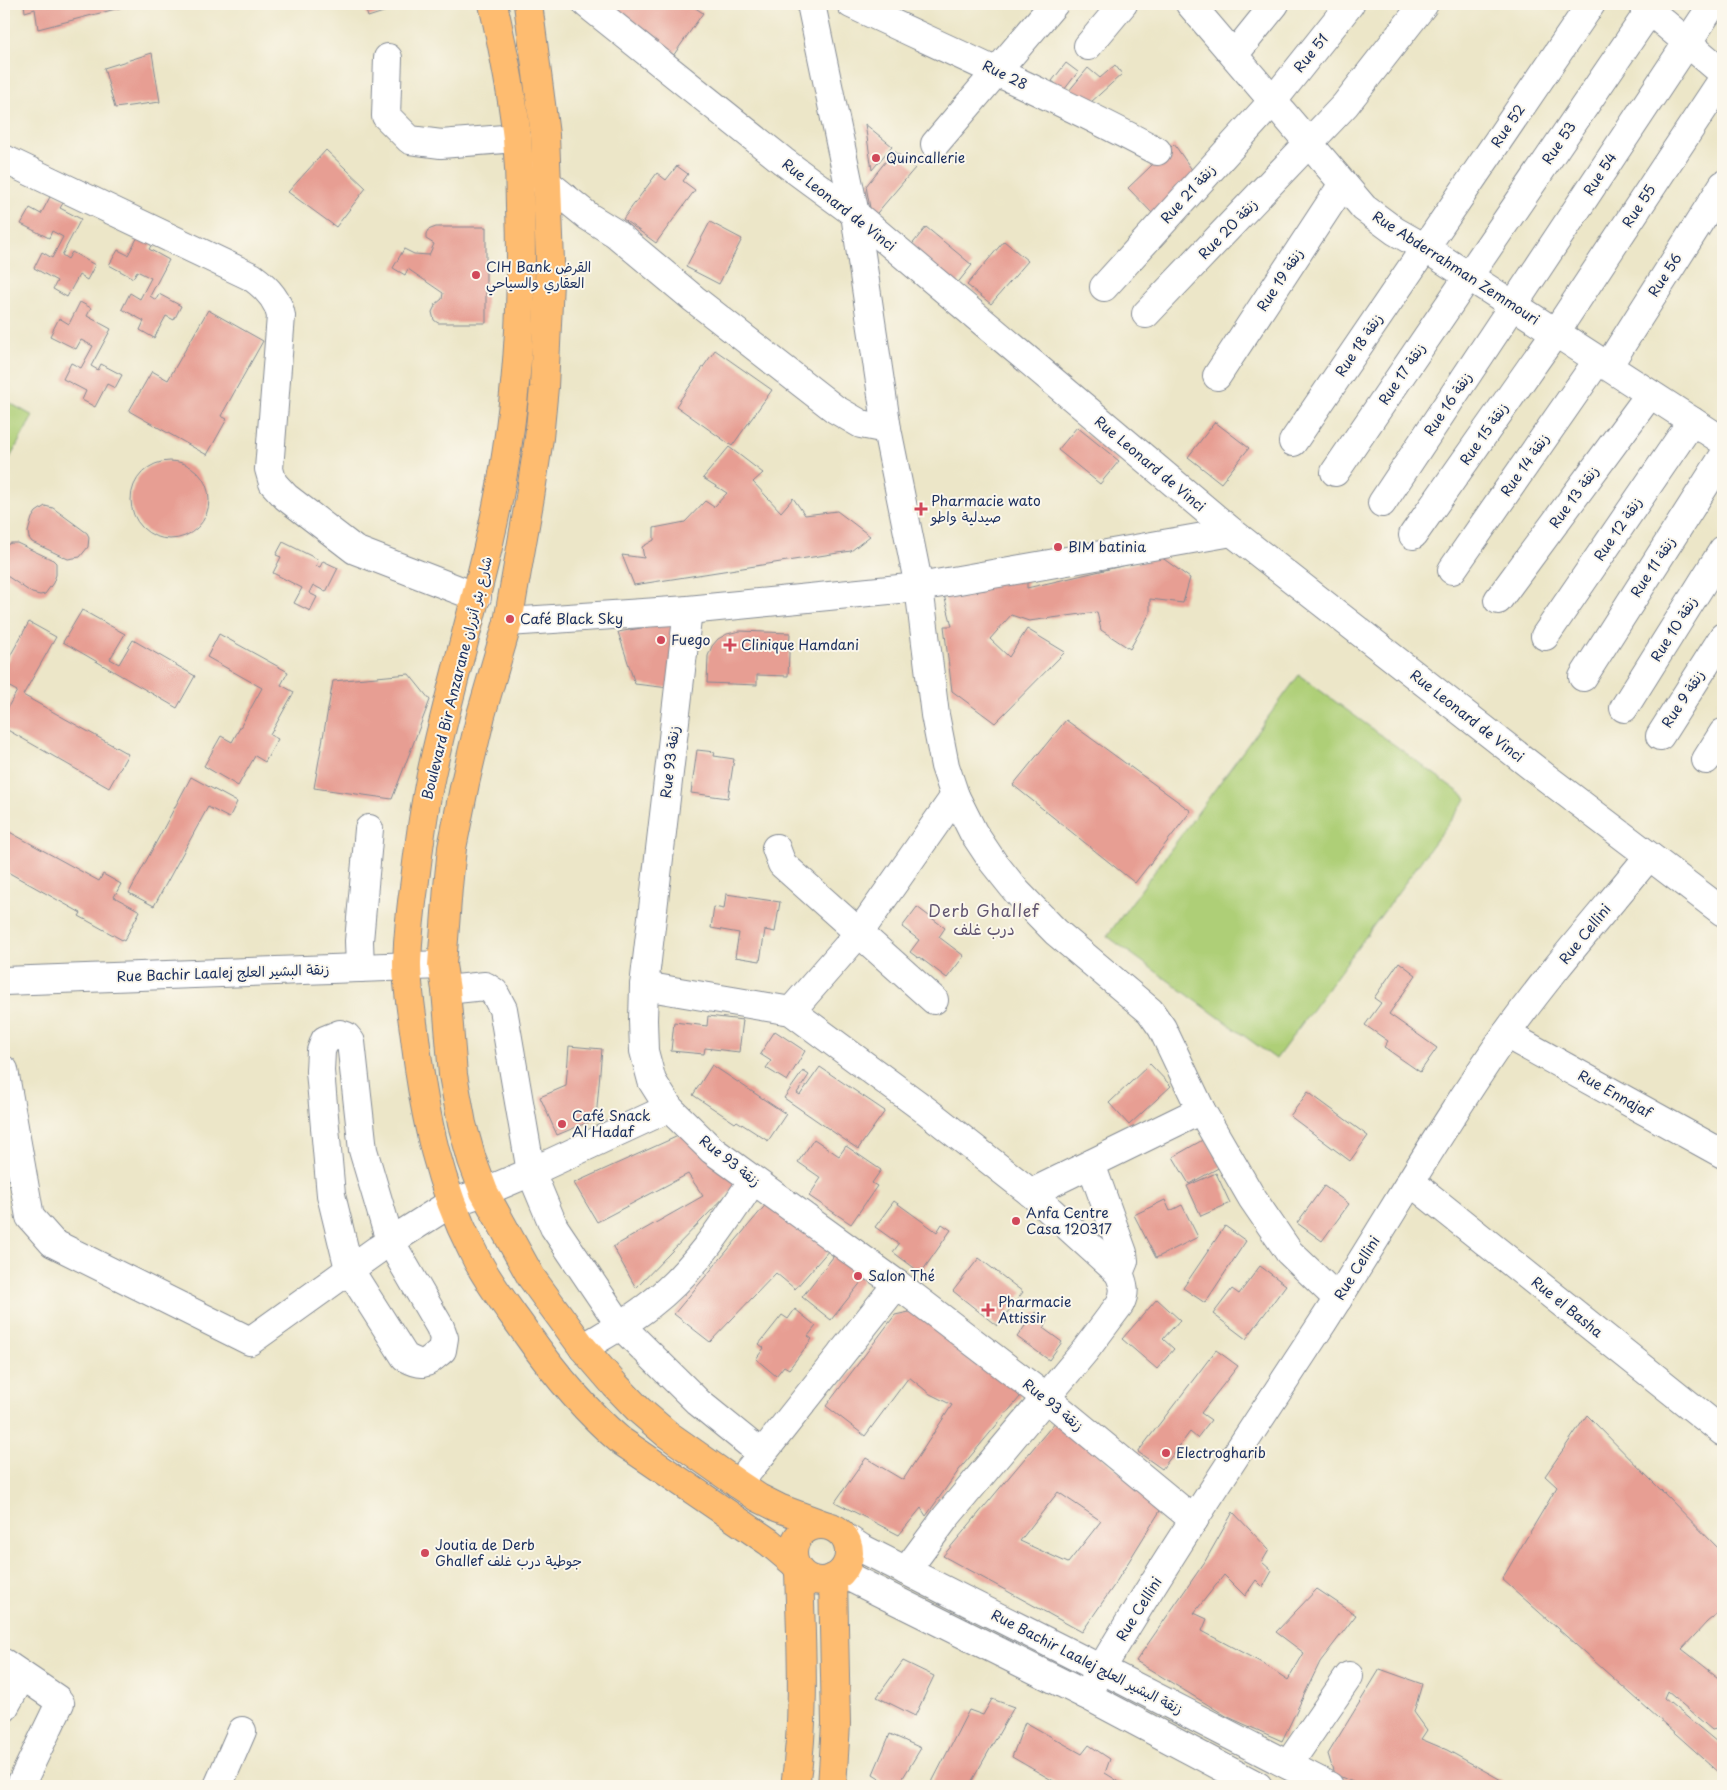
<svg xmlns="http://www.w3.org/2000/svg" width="1727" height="1790" font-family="'Playpen Sans','Playpen Sans Arabic',sans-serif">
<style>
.green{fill:#aecf77;stroke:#647f6a}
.building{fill:#e79e93;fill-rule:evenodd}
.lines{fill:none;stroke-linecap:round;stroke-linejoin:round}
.minor-casing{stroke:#848a93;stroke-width:30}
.major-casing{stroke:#848a93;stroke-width:30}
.minor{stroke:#fff;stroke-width:28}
.major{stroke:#febc70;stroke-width:28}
.poi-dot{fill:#d1495b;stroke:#fbf7ec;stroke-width:2}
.labels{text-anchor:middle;stroke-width:4;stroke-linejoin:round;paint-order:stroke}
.street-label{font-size:14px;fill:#1b2f5e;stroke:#fbf7ec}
.poi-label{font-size:14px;fill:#1b2f5e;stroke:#fbf7ec;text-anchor:start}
.quarter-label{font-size:16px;letter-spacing:1px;fill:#625671;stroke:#fbf7ec}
</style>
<rect width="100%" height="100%" fill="#fbf7ec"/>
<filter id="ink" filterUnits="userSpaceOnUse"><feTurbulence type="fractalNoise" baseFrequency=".02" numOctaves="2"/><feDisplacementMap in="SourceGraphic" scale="10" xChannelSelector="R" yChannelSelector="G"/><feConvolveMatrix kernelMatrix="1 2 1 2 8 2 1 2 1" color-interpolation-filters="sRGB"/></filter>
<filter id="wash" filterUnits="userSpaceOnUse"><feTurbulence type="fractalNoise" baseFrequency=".0096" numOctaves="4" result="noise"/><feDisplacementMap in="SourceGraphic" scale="20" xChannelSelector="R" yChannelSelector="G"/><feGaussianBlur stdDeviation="1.12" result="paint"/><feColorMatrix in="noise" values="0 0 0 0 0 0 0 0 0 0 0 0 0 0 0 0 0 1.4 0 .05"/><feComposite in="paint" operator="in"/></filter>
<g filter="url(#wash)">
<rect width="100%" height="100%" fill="#ece6c8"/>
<!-- green -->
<g class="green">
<polygon points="8,402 33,416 6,465 4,464 4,410"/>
<polygon points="1299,675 1467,798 1276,1059 1107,936"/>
</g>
<g id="blocks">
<!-- building -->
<g class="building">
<polygon points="24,4 135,4 38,29 35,9 25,12"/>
<polygon points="364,4 408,4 368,17"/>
<polygon points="599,4 696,4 694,7 703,13 673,56"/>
<polygon points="152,53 160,102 115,108 104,68"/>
<polygon points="1066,63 1078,72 1064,90 1052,81"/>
<polygon points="1115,65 1122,74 1090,103 1068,92 1088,68 1100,78"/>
<polygon points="865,124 892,146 872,170"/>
<polygon points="1174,144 1195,174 1154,215 1128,188"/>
<polygon points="326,150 366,188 336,227 288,192"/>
<polygon points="894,151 915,168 872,219 866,186"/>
<polygon points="677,166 688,174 683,181 695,190 656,243 623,219 657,173 666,180"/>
<polygon points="52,193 65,200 60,208 81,219 62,255 68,259 72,252 95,265 87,280 79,275 67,297 53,289 57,281 34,268 42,252 52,258 63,237 52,231 49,238 21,224 30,208 41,214"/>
<polygon points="710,222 742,239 719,284 686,267"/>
<polygon points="436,227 486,227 486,323 438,323 434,320 432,312 436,304 442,299 443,293 408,269 405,275 393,268 404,249 414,254 429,255 434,244 426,239 426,234 428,230"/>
<polygon points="926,227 972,265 956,285 910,247"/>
<polygon points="140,233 154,241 149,249 169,260 150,296 156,300 159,294 181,306 174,320 166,316 154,338 140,330 144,321 122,309 130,293 140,299 151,278 137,271 133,278 109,265 118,250 128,255"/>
<polygon points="1004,241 1028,261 991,304 967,285"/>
<polygon points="80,302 91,308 87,316 111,329 91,366 98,370 101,364 122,375 115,388 107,384 95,407 82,400 86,391 63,379 71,363 81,368 93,346 81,340 76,349 50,336 59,318 69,324"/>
<polygon points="208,310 263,341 221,416 227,419 207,455 129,411 152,371 168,380"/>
<polygon points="715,350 772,390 732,446 676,406"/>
<polygon points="1215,422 1249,448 1221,483 1188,457"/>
<polygon points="1077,427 1119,461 1100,484 1058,450"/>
<polygon points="729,447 763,473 753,482 781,512 793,498 805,515 837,511 870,536 851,551 634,585 622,555 644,558 642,547 654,540 654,528 685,522 705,501 714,507 727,493 703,478"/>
<circle cx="170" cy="500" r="39"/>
<polygon points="45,506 53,508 87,533 89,537 88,547 80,557 68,559 32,542 29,538 28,532 32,518 36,512"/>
<polygon points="283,542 319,560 316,566 320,567 323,561 338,568 326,592 313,585 309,593 317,597 310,611 294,603 302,588 273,573 281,557 276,555"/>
<polygon points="11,543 17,543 53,560 56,563 56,575 53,583 45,594 40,595 32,593 4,574 4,546"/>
<polygon points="1161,557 1190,578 1183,603 1150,599 1150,613 1130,649 1101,630 1097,612 1029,621 1011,615 990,639 1009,657 1027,629 1065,652 995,723 952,691 944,626 952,626 944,595 985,590 985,578 1027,576 1027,588"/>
<polygon points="82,610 125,634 110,659 119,664 133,640 195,676 177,708 63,642"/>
<polygon points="29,622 56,637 23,695 128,754 109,788 4,728 4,714 17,691 4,684 4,667"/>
<polygon points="675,622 669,688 635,684 618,632"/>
<polygon points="740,631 790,633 788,676 757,675 757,685 707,683 708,656 712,646 718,639 727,634"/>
<polygon points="219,634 288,672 281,685 294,692 270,735 278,739 265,762 255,756 238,786 204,766 221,736 232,742 262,688 207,657"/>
<polygon points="409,674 430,700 392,799 314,788 333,681"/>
<polygon points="1066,720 1191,811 1135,883 1013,785"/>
<polygon points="697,750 715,752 714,756 734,759 728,798 691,793"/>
<polygon points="191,777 237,802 229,818 208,807 154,906 129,893"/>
<polygon points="4,829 99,881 103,874 121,884 114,897 140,911 124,941 79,916 81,913 4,870"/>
<polygon points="726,894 780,902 775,932 765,930 760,961 735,957 739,933 711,928 714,907 724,909"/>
<polygon points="917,907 945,928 939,937 964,956 947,978 919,957 918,958 910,952 919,940 902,927"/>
<polygon points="1399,962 1416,975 1389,1014 1437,1048 1420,1072 1384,1047 1388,1041 1365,1025 1381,1003 1374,998"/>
<polygon points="708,1016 743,1020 739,1052 705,1048 704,1054 671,1051 674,1022 707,1026"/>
<polygon points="775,1031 805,1051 787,1081 766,1068 771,1061 760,1054"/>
<polygon points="569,1046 602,1049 596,1119 557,1135 540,1097 566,1086"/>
<polygon points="1150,1064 1171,1086 1129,1125 1109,1103"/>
<polygon points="712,1065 786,1114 768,1141 737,1121 735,1123 693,1095"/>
<polygon points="820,1067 885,1111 858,1149 784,1098 803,1071 809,1075 797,1093 800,1095"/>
<polygon points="1308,1092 1368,1136 1350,1161 1290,1116"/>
<polygon points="687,1132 737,1184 636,1288 613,1247 703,1196 688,1174 597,1222 574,1183"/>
<polygon points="1206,1138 1222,1166 1189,1184 1173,1157"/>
<polygon points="814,1139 839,1156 846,1146 881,1170 872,1183 877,1186 851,1224 809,1196 821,1178 798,1162"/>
<polygon points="1216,1173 1230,1203 1201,1216 1187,1186"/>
<polygon points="1324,1186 1349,1204 1322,1241 1297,1223"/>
<polygon points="1165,1200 1170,1211 1182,1205 1198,1237 1156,1258 1134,1215"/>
<polygon points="894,1201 937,1232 942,1224 951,1230 921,1273 893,1252 899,1244 875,1227"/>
<polygon points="768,1202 830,1249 795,1289 776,1273 710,1342 674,1314"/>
<polygon points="1225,1226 1246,1241 1205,1303 1183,1288"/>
<polygon points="837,1252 860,1270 862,1281 831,1320 802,1297"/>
<polygon points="979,1258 1023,1292 997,1326 953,1291"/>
<polygon points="1260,1266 1286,1285 1246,1339 1213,1314 1232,1289 1239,1294"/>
<polygon points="1157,1299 1180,1320 1163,1339 1174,1349 1157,1369 1122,1339"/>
<polygon points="795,1309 816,1326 808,1336 812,1339 789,1369 784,1366 776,1376 756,1359 764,1348 759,1344 782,1315 788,1319"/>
<polygon points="914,1311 1021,1388 1020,1397 959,1470 926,1516 921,1508 899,1535 835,1502 866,1458 903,1480 952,1405 930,1394 909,1377 865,1436 826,1406 895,1315"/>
<polygon points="1035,1312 1048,1321 1043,1328 1062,1342 1049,1360 1017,1337"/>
<polygon points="1216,1350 1238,1366 1201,1413 1211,1420 1197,1438 1190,1432 1162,1469 1138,1452"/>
<polygon points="1587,1415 1723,1553 1723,1609 1707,1622 1682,1649 1723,1681 1723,1704 1722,1706 1723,1707 1723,1730 1720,1728 1712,1730 1667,1691 1664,1698 1723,1747 1722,1775 1502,1579 1557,1487 1545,1476"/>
<path d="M1056 1421 1163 1506 1113 1587 1082 1632 943 1556ZM1058 1492 1101 1521 1068 1563 1020 1541Z"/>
<polygon points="1233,1512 1269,1550 1262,1562 1272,1571 1263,1587 1256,1580 1245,1596 1224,1575 1194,1613 1207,1619 1202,1631 1262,1663 1288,1680 1304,1653 1276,1632 1317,1589 1356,1615 1320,1662 1282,1741 1228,1717 1136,1661 1204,1563"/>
<polygon points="903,1661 934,1676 915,1716 877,1697"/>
<polygon points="1380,1669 1422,1684 1414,1712 1427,1730 1421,1739 1447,1750 1503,1781 1501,1786 1362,1786 1334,1774 1328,1754"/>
<polygon points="992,1699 1014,1707 969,1786 930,1786 969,1710 983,1715"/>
<polygon points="1025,1722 1082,1754 1089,1745 1110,1759 1105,1773 1126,1786 1062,1786 1012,1757"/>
<polygon points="890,1734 921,1748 898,1786 892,1786 873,1774"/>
</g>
</g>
</g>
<g filter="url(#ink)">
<use href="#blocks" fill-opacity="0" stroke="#848a93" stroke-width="1"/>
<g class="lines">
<defs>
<g id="minor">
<polyline points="587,4 783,161 855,214 1232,532 1544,776 1723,912"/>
<polyline points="811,4 855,214 887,429 919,587 935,715 945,766 955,796 973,832 993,862 1017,892 1056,932 1150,1011 1162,1028 1201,1110 1252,1198 1289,1252 1338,1299"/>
<path d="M851 4C953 52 1057 98 1157 151"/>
<polyline points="1190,4 1364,208 1395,231 1425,248 1723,441"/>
<polyline points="1642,4 1723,73"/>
<polyline points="1088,46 1123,4"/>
<polyline points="1234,55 1275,4"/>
<polyline points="388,58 386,116 410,140 441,144 517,138"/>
<polyline points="935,144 1054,4"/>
<path d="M4 159 252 277C266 287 278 299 281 316L269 469 273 483 286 497 355 550 477 597"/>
<polyline points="531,174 547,183 589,217 615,233 694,299 835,409 861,424 887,429"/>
<polyline points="1104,287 1272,102 1350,4"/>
<polyline points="1146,314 1345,105 1424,4"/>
<polyline points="1608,366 1723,185"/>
<polyline points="1217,376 1343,184"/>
<polyline points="1293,442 1591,4"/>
<polyline points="1335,472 1654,4"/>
<polyline points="1382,503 1713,4"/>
<polyline points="1413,535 1555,333 1723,79"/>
<polyline points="1452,570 1598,360"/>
<polyline points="1498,600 1650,394"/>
<polyline points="688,610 644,986 643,1020 644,1051 652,1081 669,1108 712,1150 897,1284 1045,1397 1194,1520"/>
<polyline points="508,622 688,610 919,587 1232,532"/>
<polyline points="1545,636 1692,421"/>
<polyline points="1583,677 1723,457"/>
<polyline points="1624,708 1723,550"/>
<polyline points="1660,736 1723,637"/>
<polyline points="1706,760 1723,733"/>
<polyline points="776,848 782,864 934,1000"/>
<polyline points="360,968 359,941 369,829"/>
<polyline points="4,981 442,965"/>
<polyline points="644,986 791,1011 928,1112 1031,1193 1119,1273"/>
<polyline points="446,990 485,986 494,992 503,1009 531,1172 554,1227 620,1325 698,1402 762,1454"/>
<polyline points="791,1011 859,933 955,796"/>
<path d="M340 1034 346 1036 351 1042 363 1150 390 1241 440 1327 444 1338 442 1350C426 1363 425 1368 405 1357L349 1269 331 1195 320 1071 321 1051 325 1040Z"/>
<polyline points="1506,1034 1723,1154"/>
<polyline points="4,1070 30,1217 53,1243 250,1341 377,1250 451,1203 484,1192 531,1172 669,1108"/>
<polyline points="1411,1182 1723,1432"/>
<polyline points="1031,1193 1201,1110"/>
<path d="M583 1348C606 1334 630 1321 651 1304 693 1272 724 1224 753 1180"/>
<polyline points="738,1484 897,1284"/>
<polyline points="846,1538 861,1548 1101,1669 1329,1786"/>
<path d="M906 1571 946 1517 1084 1352 1120 1304C1126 1292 1124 1285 1119 1273L1124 1261 1123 1253 1091 1164"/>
<polyline points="841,1573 1086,1695 1258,1786"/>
<polyline points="4,1663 57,1699 60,1703 20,1786"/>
<path d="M1086 1695C1160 1567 1243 1445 1323 1322 1385 1226 1441 1127 1506 1034 1550 972 1601 915 1649 856"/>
<polyline points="4,1708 22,1676"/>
<polyline points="1288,1765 1349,1676"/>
<polyline points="218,1786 242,1731"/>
</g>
<g id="major">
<path d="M493 4C503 48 512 93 517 138 519 161 520 184 520 207 523 288 519 369 507 449 491 560 454 666 431 775 424 809 419 845 415 880 411 907 408 935 407 963 407 990 413 1019 416 1046 425 1118 439 1185 472 1250 486 1280 507 1306 526 1333 554 1373 583 1409 621 1441L769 1542 794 1563"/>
<polyline points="528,4 545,135 550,261 544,387 539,438 530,497 508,622 481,715 465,783 452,848 448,887 442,965 446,990 453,1075 462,1124 472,1160 484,1192 531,1277 583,1348 615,1385 639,1410 667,1434 738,1484 759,1498 779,1508 822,1524"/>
<circle cx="821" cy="1553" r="28"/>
<path d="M795 1786C806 1715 801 1643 799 1571"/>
<polyline points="832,1786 836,1724 833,1578"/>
</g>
</defs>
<!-- minor casing -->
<use href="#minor" class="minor-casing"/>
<!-- major casing -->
<use href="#major" class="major-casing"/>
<!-- minor -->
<use href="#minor" class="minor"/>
<!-- major -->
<use href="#major" class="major"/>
</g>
</g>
<!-- markers -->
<g class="poi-dot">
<circle cx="876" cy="158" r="5"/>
<circle cx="476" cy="275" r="5"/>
<path d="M918.5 501.5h5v5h5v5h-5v5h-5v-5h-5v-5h5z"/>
<circle cx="1058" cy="547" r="5"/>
<circle cx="510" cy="619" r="5"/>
<circle cx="661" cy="640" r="5"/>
<path d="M727.5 637.5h5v5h5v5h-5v5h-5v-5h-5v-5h5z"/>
<circle cx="562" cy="1124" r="5"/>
<circle cx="1016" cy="1221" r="5"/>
<circle cx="858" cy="1276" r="5"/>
<path d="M985.5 1302.5h5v5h5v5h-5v5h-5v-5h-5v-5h5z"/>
<circle cx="1166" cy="1453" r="5"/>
<circle cx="425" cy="1553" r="5"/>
</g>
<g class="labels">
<!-- street labels -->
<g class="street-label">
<text transform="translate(1311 53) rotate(-51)" y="5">Rue 51</text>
<text transform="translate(1005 75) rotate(26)" y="5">Rue 28</text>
<text transform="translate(1508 126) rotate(-56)" y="5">Rue 52</text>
<text transform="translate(1559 143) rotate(-56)" y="5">Rue 53</text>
<text transform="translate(1600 174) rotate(-57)" y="5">Rue 54</text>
<text transform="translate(1188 194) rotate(-48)" y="5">Rue 21 زنقة</text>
<text transform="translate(839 205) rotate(38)" y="5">Rue Leonard de Vinci</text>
<text transform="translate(1639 206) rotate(-57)" y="5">Rue 55</text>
<text transform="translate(1228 229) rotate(-46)" y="5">Rue 20 زنقة</text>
<text transform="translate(1456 268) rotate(33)" y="5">Rue Abderrahman Zemmouri</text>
<text transform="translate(1665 275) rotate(-57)" y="5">Rue 56</text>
<text transform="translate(1280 280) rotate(-57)" y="5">Rue 19 زنقة</text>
<text transform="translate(1359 345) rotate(-56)" y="5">Rue 18 زنقة</text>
<text transform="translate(1402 374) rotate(-56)" y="5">Rue 17 زنقة</text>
<text transform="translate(1448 404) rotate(-56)" y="5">Rue 16 زنقة</text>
<text transform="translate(1484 434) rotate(-55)" y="5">Rue 15 زنقة</text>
<text transform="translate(1150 464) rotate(40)" y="5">Rue Leonard de Vinci</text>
<text transform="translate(1525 465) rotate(-55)" y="5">Rue 14 زنقة</text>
<text transform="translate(1574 497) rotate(-54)" y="5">Rue 13 زنقة</text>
<text transform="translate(1618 529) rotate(-56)" y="5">Rue 12 زنقة</text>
<text transform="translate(1653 567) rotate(-57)" y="5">Rue 11 زنقة</text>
<text transform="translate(1674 629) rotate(-58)" y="5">Rue 10 زنقة</text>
<text transform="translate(457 678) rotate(-76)" y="5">Boulevard Bir Anzarane شارع بئر أنزران</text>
<text transform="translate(1683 699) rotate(-57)" y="5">Rue 9 زنقة</text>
<text transform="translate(1467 716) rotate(38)" y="5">Rue Leonard de Vinci</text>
<text transform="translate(670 762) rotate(-83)" y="5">Rue 93 زنقة</text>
<text transform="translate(1585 934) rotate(-51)" y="5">Rue Cellini</text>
<text transform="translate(223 973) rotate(-2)" y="5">Rue Bachir Laalej زنقة البشير العلج</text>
<text transform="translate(1615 1094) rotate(29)" y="5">Rue Ennajaf</text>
<text transform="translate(730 1161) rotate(38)" y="5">Rue 93 زنقة</text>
<text transform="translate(1357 1268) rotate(-58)" y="5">Rue Cellini</text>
<text transform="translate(1567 1307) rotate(39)" y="5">Rue el Basha</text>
<text transform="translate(1053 1405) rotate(39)" y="5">Rue 93 زنقة</text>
<text transform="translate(1139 1609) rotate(-58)" y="5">Rue Cellini</text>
<text transform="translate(1087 1662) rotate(27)" y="5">Rue Bachir Laalej زنقة البشير العلج</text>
</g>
<!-- poi labels -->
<g class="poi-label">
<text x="886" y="163">Quincallerie</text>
<text x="486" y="272">CIH Bank القرض<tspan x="486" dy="16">العقاري والسياحي</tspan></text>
<text x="931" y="506">Pharmacie wato<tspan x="931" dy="16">صيدلية واطو</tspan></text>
<text x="1068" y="552">BIM batinia</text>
<text x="520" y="624">Café Black Sky</text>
<text x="671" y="645">Fuego</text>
<text x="741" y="650">Clinique Hamdani</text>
<text x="572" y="1121">Café Snack<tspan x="572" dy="16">Al Hadaf</tspan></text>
<text x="1026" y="1218">Anfa Centre<tspan x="1026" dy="16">Casa 120317</tspan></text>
<text x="868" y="1281">Salon Thé</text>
<text x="998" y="1307">Pharmacie<tspan x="998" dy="16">Attissir</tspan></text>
<text x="1176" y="1458">Electrogharib</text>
<text x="435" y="1550">Joutia de Derb<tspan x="435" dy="16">Ghallef جوطية درب غلف</tspan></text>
</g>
<!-- quarter labels -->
<g class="quarter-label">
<text x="984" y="917">Derb Ghallef<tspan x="984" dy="18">درب غلف</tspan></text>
</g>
</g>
<!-- margin -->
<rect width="1727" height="1790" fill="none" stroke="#fbf7ec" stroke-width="20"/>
</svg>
